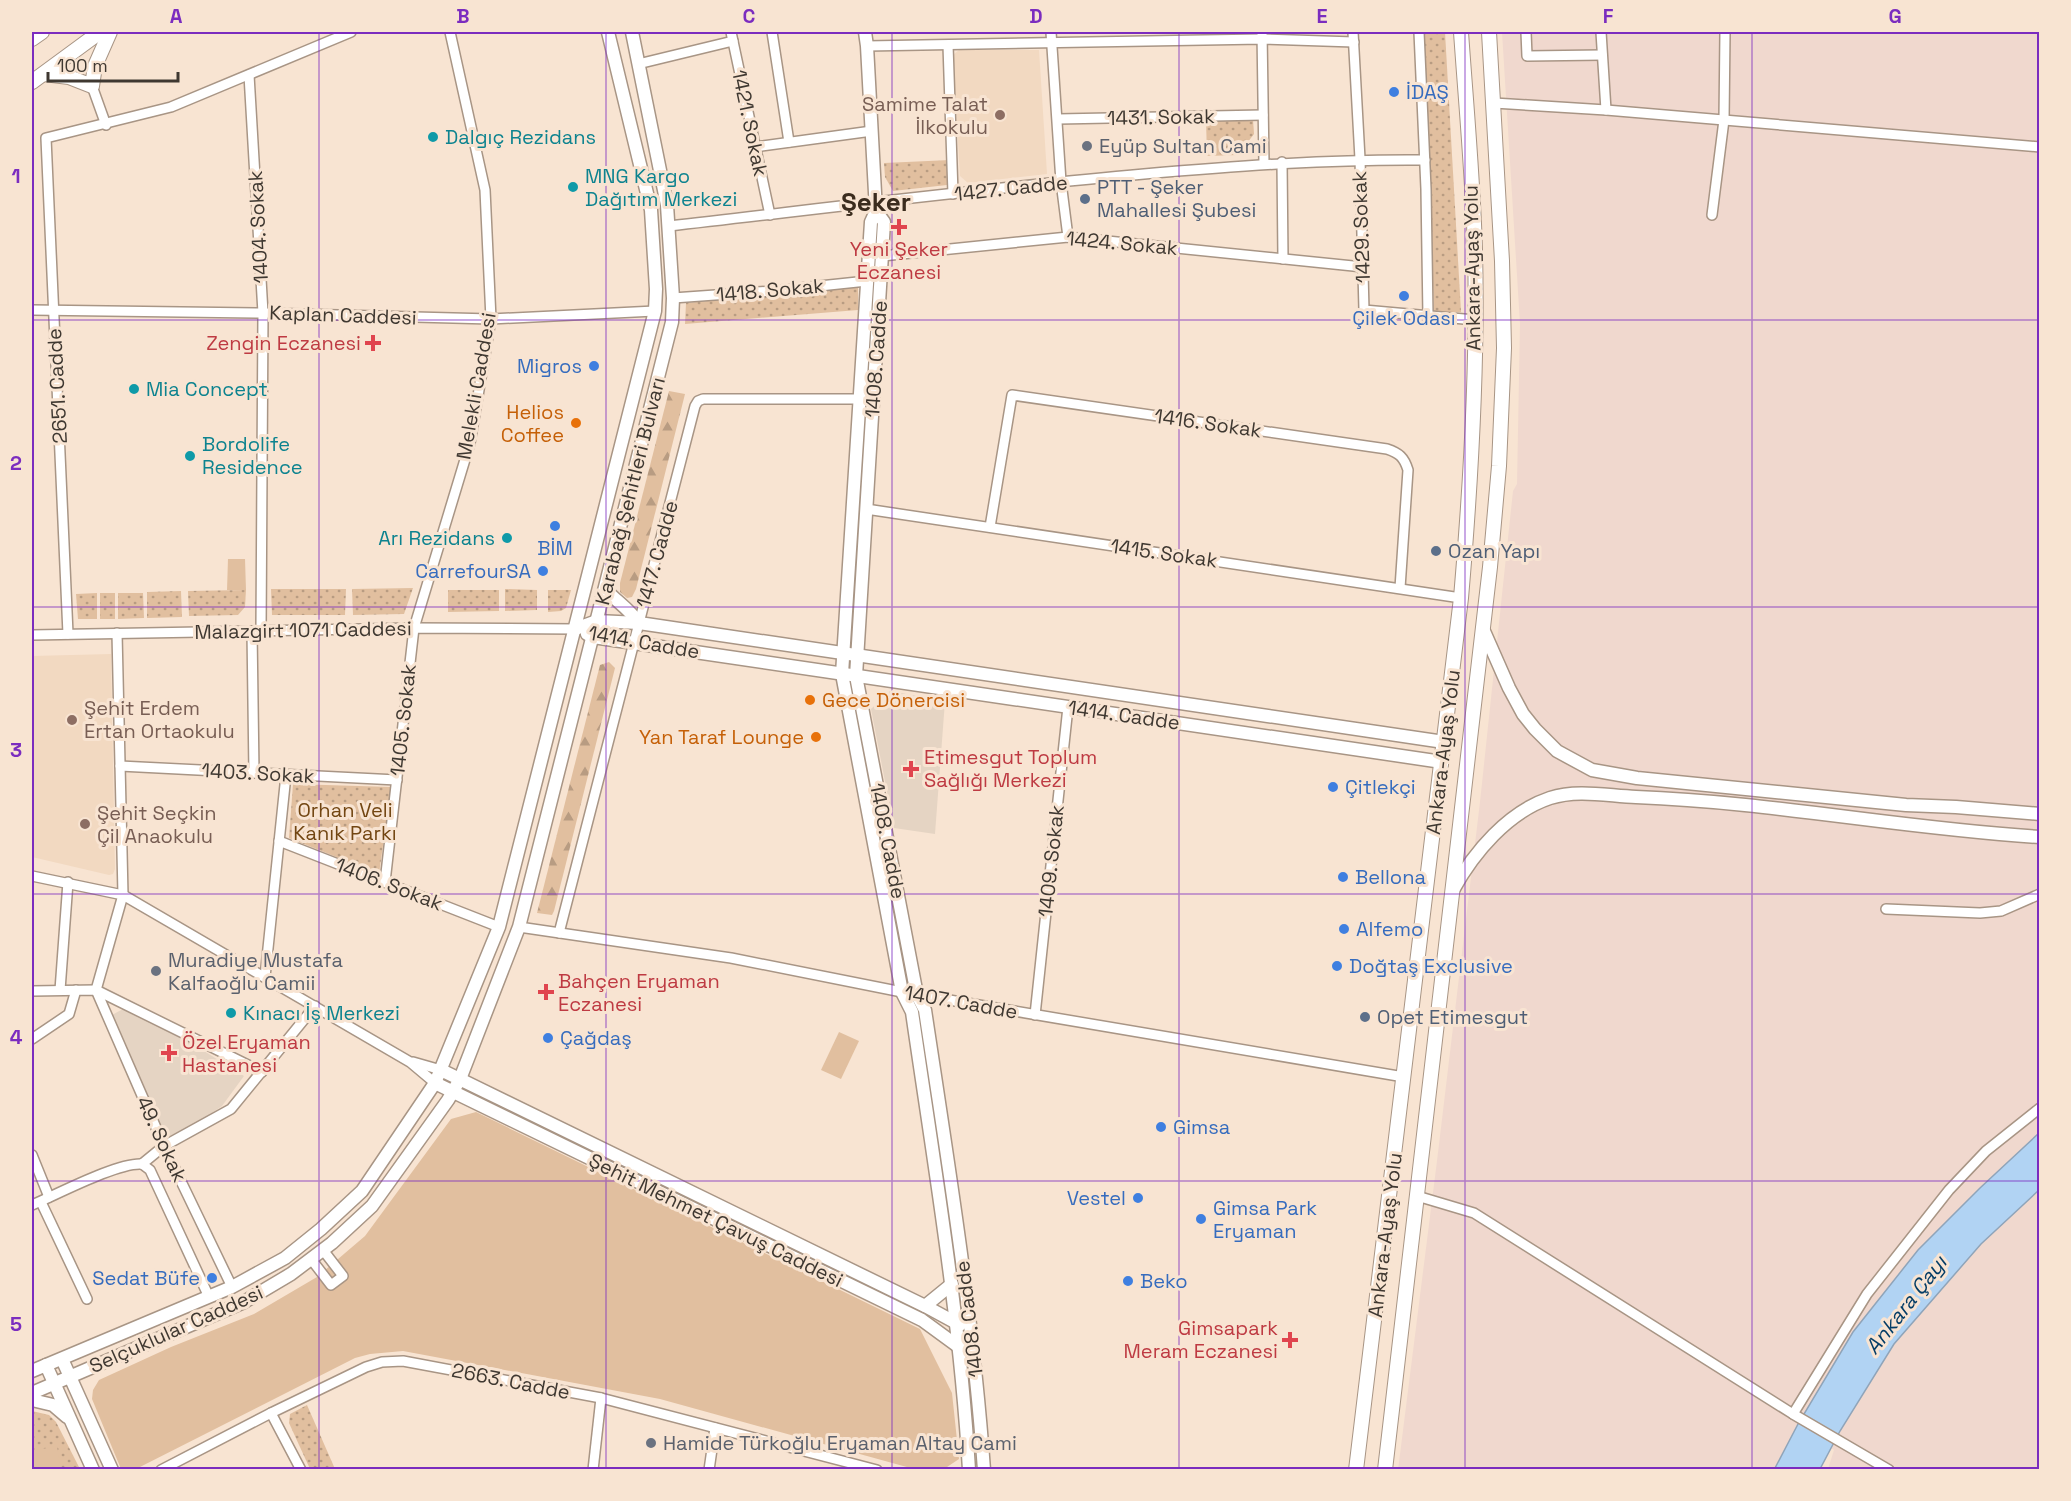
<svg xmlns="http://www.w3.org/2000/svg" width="2071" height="1501" font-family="'Space Grotesk',sans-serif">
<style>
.built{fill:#f2d9c1}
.industrial{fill:#f0d8ce}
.medical{fill:#e5d4c3}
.forest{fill:url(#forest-firs)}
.park{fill:url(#park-dots)}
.pitch{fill:#e1bf9f}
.water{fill:#b1d3f3;stroke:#8fa4b9;stroke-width:1.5}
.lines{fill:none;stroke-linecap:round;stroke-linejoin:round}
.minor-casing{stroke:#a89585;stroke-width:12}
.major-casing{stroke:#a89585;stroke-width:15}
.highway-casing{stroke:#a89585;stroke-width:16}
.minor{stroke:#fff;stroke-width:9}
.major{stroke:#fff;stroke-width:12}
.highway{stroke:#fff;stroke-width:14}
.grid{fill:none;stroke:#7b2cbf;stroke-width:1.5;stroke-opacity:0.55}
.shop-dot{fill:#3f7fe0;stroke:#f8e4d2;stroke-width:2}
.education-dot{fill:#8d6e63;stroke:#f8e4d2;stroke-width:2}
.culture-dot{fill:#0f9aa8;stroke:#f8e4d2;stroke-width:2}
.worship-dot{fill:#6b7280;stroke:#f8e4d2;stroke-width:2}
.service-dot{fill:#5c6f8a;stroke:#f8e4d2;stroke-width:2}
.health-dot{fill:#e0444e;stroke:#f8e4d2;stroke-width:2}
.food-dot{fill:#e8710a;stroke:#f8e4d2;stroke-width:2}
.labels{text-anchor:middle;stroke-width:6;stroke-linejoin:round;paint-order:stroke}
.shop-label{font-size:20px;fill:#366cbe;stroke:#f8e4d2;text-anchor:start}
.education-label{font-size:20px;fill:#785e54;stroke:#f8e4d2;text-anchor:start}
.street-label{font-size:20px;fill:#3f3831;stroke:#f8e4d2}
.culture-label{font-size:20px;fill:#0d838f;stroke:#f8e4d2;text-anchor:start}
.worship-label{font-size:20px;fill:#5b616d;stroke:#f8e4d2;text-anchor:start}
.service-label{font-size:20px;fill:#4e5e75;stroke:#f8e4d2;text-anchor:start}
.health-label{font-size:20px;fill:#be3a42;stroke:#f8e4d2;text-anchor:start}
.food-label{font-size:20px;fill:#c56008;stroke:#f8e4d2;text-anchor:end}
.park-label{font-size:20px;fill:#724612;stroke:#f8e4d2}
.water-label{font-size:21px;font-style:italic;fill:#043d66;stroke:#f8e4d2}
.district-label{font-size:26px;font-weight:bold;fill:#3b2c1e;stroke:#f8e4d2}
.neatline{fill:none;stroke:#7b2cbf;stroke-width:2}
.grid-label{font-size:20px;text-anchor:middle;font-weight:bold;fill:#7b2cbf}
</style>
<defs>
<pattern id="forest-firs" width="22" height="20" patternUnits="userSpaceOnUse" patternTransform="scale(1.5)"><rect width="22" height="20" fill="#e1bf9f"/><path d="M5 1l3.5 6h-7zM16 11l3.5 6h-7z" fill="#b89c82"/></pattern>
<pattern id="park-dots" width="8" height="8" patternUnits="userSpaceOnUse" patternTransform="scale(1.5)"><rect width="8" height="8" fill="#e1bf9f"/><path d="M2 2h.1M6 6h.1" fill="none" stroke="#b89c82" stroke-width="1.8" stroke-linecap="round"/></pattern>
</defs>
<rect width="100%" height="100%" fill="#f8e4d2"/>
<!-- built -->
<g class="built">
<polygon points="959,50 1039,50 1047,174 968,183 960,176 953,55"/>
<polygon points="111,654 115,869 113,874 109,875 32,857 32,656"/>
</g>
<!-- industrial -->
<polygon class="industrial" points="1502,32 2039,32 2039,1469 1828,1469 1834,1450 1798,1424 1774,1469 1398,1470 1437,1161 1480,802 1513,491 1517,484 1520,324"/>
<!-- medical -->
<g class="medical">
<polygon points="890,691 945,701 935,834 894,828 871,709"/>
<polygon points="123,1009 172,1031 244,1076 222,1106 194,1125 167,1137 112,1015"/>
</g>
<!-- forest -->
<g class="forest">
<polygon points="669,391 685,394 636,589 632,597 627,598 620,592 620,583"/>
<polygon points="609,662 615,668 614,672 554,911 552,915 537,913 600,665"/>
</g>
<!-- park -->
<g class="park">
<polygon points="1424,32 1445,32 1461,312 1434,312"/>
<polygon points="1253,119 1254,134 1238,155 1207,156 1206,120"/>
<polygon points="950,160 950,181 947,185 893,191 885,177 884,163"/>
<polygon points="858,287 858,310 685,324 686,303"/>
<polygon points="413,588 404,614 353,615 352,589"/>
<polygon points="271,589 346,589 345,615 272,615"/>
<polygon points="505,589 537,590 537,610 505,611"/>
<polygon points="246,590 245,607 238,615 189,616 188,591"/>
<polygon points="448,590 499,590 499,611 448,612"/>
<polygon points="548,590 571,590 566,608 561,611 548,612"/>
<polygon points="181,591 182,617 147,618 147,592"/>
<polygon points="97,593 97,619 78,619 76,594"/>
<rect x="100" y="593" width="15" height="26"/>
<polygon points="118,593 143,593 144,618 118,619"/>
<polygon points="293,784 391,787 379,874 289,838"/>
<polygon points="307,1405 335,1469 310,1469 289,1423 290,1414"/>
<polygon points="32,1411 49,1415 56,1422 80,1469 32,1470"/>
</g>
<!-- pitch -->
<g class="pitch">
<polygon points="228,559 245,559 246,590 227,590"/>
<polygon points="839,1032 859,1041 841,1079 821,1070"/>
<polygon points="476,1112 920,1329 952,1393 959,1459 944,1469 914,1469 660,1399 403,1351 370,1354 355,1358 136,1469 121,1469 92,1399 93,1390 99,1380 171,1347 254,1314 317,1277 365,1236 451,1119"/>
<polygon points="57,1446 61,1469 32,1469 32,1451"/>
</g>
<!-- water -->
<polygon class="water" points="2039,1133 2039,1190 1981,1244 1894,1344 1840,1431 1820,1469 1774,1470 1798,1424 1853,1332 1918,1250 1980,1188"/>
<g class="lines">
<defs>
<g id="minor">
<polyline points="731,32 770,215"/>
<polyline points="772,32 789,142"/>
<polyline points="1051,32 1061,182 1068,237"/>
<polyline points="1262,32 1264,164"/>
<polyline points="1353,32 1360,159 1364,310 1475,320"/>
<polyline points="1419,32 1426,189 1428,316"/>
<polyline points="1526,32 1527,56 1602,55"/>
<polyline points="1601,32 1606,110"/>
<polyline points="948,45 953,194"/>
<polyline points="867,46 1262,39 1354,42"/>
<polyline points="638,64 733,41"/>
<polyline points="249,75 263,313 261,631"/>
<polyline points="92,86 106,125"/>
<polyline points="1494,103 1606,110 2040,147"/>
<polyline points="1058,119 1263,115"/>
<polyline points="755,147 872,131"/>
<polyline points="1282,162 1283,259"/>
<polyline points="1712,215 1724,120 1725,32"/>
<path d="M669 226C827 208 985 188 1144 174 1239 166 1329 159 1425 160"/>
<polyline points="882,256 1068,237 1363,267"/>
<polyline points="673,298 772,291 867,281"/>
<polyline points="32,310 263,313 491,319 655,311"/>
<polyline points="866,509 1461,598"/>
<path d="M990 527 1012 395 1387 449C1399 453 1404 457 1408 470L1400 588"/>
<polyline points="252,631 254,773"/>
<polyline points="68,634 46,138 171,107 351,32"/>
<polyline points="32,635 414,628 575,629"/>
<polyline points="120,766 397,780"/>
<polyline points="279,841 499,927"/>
<polyline points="32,876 123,895 410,1062 435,1083"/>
<polyline points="385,882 414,628 470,443 491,319 485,190 450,32"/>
<polyline points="1886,909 1980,913 2001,911 2040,894"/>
<polyline points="519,927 731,958 902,992 1404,1077"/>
<polyline points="559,933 695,406 698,401 703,399 860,399"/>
<polyline points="265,977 286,775"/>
<polyline points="60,990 68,882"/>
<polyline points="96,990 123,895 117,633"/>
<polyline points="96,990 164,1146 232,1287"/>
<polyline points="32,991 96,990 262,1072"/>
<polyline points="1035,1015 1068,707"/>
<polyline points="32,1039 69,1014 76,990"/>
<polyline points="413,1062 441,1070"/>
<polyline points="32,1155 49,1197"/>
<polyline points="142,1164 164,1146 231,1109 315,1006"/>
<polyline points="142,1164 150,1170 209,1297"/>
<polyline points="1417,1196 1474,1213 1793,1414 1889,1470"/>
<polyline points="41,1202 87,1299"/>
<path d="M32 1205C56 1195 118 1162 142 1164"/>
<polyline points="311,1259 331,1285 343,1276 323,1250"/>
<polyline points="271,1413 301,1470"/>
<polyline points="1793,1414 1867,1294 1949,1190 1986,1151 2040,1108"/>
<polyline points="161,1470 271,1413 366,1367 382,1362 403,1361 601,1398 877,1470"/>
<polyline points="593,1470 601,1398"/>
<polyline points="709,1470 715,1428"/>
</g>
<g id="major">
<path d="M865 32 867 46 876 211 871 222 842 674 902 992 912 1012C934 1164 960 1316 969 1470"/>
<path d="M876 211 884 222 856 676 917 995 925 1010C948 1163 973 1315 984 1470"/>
<path d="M605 589C616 601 629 609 639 623"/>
<polyline points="575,629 597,621 639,623 1444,742"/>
<polyline points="1483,629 1509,688 1523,714 1535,729 1557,751 1592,770 1637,778 1906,805 1956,807 2040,814"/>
<polyline points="587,634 593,637 1442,762"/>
<path d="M1453 890C1474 852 1508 812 1550 798 1578 789 1608 796 1636 797 1772 802 1905 829 2040 837"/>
<polyline points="441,1070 925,1306 960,1325"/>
<polyline points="435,1083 922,1320 963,1350"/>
<polyline points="925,1306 952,1284"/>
<polyline points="62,1359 112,1470"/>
<polyline points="46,1365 93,1470"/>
<polyline points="32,1371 232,1287 285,1258 321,1229 362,1191 435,1083 499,927 655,311 656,289 651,210 608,32"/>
<polyline points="32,1393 244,1302 291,1274 332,1243 372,1206 448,1100 460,1079 519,927 672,322 673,298 667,205 632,32"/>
<polyline points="32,1400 53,1405 67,1417"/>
</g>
<g id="highway">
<polyline points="32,39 42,32"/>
<polyline points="44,74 69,77 92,86 95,66 110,32"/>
<polyline points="32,82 100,32"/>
<path d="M1356 1470 1461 598C1471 482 1478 366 1475 250 1473 178 1466 104 1461 32"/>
<polyline points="1385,1470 1490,567 1499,466 1504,348 1502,261 1489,32"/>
</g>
</defs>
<!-- minor casing -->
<use href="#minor" class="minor-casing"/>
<!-- major casing -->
<use href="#major" class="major-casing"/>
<!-- highway casing -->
<use href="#highway" class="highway-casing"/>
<!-- minor -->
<use href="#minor" class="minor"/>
<!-- major -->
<use href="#major" class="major"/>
<!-- highway -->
<use href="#highway" class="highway"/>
</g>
<!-- grid -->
<path class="grid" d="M319 32V1470M606 32V1470M892 32V1470M1179 32V1470M1465 32V1470M1752 32V1470M32 320H2040M32 607H2040M32 894H2040M32 1181H2040"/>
<!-- markers -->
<g class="shop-dot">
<circle cx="1394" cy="92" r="6"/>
<circle cx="1404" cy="296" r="6"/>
<circle cx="594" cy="366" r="6"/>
<circle cx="555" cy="526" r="6"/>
<circle cx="543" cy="571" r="6"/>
<circle cx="1333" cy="787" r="6"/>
<circle cx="1343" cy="877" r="6"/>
<circle cx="1344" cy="929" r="6"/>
<circle cx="1337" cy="966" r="6"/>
<circle cx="548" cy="1038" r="6"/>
<circle cx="1161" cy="1127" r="6"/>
<circle cx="1138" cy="1198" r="6"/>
<circle cx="1201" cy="1219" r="6"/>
<circle cx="212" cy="1278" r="6"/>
<circle cx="1128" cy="1281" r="6"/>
</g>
<g class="education-dot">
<circle cx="1000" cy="115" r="6"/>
<circle cx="72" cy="720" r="6"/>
<circle cx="85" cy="824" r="6"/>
</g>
<g class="culture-dot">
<circle cx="433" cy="137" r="6"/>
<circle cx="573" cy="187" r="6"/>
<circle cx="134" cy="389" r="6"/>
<circle cx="190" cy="456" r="6"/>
<circle cx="507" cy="538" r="6"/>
<circle cx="231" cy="1013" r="6"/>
</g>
<g class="worship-dot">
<circle cx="1087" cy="146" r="6"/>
<circle cx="156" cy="971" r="6"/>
<circle cx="651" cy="1443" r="6"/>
</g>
<g class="service-dot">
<circle cx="1085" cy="199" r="6"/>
<circle cx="1436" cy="551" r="6"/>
<circle cx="1365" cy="1017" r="6"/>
</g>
<g class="health-dot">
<path d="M896 218h6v6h6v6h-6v6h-6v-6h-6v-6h6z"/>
<path d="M370 334h6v6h6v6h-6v6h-6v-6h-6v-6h6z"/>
<path d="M908 760h6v6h6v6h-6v6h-6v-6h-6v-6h6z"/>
<path d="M543 983h6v6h6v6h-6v6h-6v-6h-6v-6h6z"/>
<path d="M166 1044h6v6h6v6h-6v6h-6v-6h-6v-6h6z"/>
<path d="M1287 1331h6v6h6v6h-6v6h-6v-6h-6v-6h6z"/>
</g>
<g class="food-dot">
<circle cx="576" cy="423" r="6"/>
<circle cx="810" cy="700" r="6"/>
<circle cx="816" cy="737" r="6"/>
</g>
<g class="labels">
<!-- shop labels -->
<g class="shop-label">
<text x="1406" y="99">İDAŞ</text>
<text x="1404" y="325" text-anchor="middle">Çilek Odası</text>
<text x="582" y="373" text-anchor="end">Migros</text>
<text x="555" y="555" text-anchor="middle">BİM</text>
<text x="531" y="578" text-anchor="end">CarrefourSA</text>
<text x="1345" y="794">Çitlekçi</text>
<text x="1355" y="884">Bellona</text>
<text x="1356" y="936">Alfemo</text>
<text x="1349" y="973">Doğtaş Exclusive</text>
<text x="560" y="1045">Çağdaş</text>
<text x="1173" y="1134">Gimsa</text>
<text x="1126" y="1205" text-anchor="end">Vestel</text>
<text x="1213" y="1215">Gimsa Park<tspan x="1213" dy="23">Eryaman</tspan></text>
<text x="200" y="1285" text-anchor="end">Sedat Büfe</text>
<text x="1140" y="1288">Beko</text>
</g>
<!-- education labels -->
<g class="education-label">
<text x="988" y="111" text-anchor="end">Samime Talat<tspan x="988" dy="23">İlkokulu</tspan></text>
<text x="84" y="715">Şehit Erdem<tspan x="84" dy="23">Ertan Ortaokulu</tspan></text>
<text x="97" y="820">Şehit Seçkin<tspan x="97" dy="23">Çil Anaokulu</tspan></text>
</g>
<!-- street labels -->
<g class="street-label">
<text transform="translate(1161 117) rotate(-1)" y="7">1431. Sokak</text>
<text transform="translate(750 123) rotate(78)" y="7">1421. Sokak</text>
<text transform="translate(1011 188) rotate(-6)" y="7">1427. Cadde</text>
<text transform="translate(258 227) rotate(-93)" y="7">1404. Sokak</text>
<text transform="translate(1361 227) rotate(-92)" y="7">1429. Sokak</text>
<text transform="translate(1122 243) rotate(5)" y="7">1424. Sokak</text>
<text transform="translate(1472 268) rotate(-91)" y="7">Ankara-Ayaş Yolu</text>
<text transform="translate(770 290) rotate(-5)" y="7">1418. Sokak</text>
<text transform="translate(343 315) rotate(2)" y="7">Kaplan Caddesi</text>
<text transform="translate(876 359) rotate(-86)" y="7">1408. Cadde</text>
<text transform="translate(57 386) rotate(-93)" y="7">2651. Cadde</text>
<text transform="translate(476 386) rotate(-80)" y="7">Melekli Caddesi</text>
<text transform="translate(1208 423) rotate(8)" y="7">1416. Sokak</text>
<text transform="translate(630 491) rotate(-76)" y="7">Karabağ Şehitleri Bulvarı</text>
<text transform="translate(1164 553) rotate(8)" y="7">1415. Sokak</text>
<text transform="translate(657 554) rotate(-75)" y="7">1417. Cadde</text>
<text transform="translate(303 630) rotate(-1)" y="7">Malazgirt 1071 Caddesi</text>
<text transform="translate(644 642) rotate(10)" y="7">1414. Cadde</text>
<text transform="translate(1124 715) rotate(8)" y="7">1414. Cadde</text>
<text transform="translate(403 720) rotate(-84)" y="7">1405. Sokak</text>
<text transform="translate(1443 752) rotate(-83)" y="7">Ankara-Ayaş Yolu</text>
<text transform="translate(258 773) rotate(3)" y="7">1403. Sokak</text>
<text transform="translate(888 841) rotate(79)" y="7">1408. Cadde</text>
<text transform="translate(1051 861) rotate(-84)" y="7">1409. Sokak</text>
<text transform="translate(389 884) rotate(21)" y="7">1406. Sokak</text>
<text transform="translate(961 1002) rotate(10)" y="7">1407. Cadde</text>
<text transform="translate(162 1139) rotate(65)" y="7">49. Sokak</text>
<text transform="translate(716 1220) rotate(26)" y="7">Şehit Mehmet Çavuş Caddesi</text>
<text transform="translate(1385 1235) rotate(-83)" y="7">Ankara-Ayaş Yolu</text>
<text transform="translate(969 1319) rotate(-97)" y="7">1408. Cadde</text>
<text transform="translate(176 1329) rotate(-24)" y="7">Selçuklular Caddesi</text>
<text transform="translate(511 1381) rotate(11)" y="7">2663. Cadde</text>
</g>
<!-- culture labels -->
<g class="culture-label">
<text x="445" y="144">Dalgıç Rezidans</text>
<text x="585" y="183">MNG Kargo<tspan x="585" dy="23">Dağıtım Merkezi</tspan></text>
<text x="146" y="396">Mia Concept</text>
<text x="202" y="451">Bordolife<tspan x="202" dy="23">Residence</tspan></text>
<text x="495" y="545" text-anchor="end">Arı Rezidans</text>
<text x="243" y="1020">Kınacı İş Merkezi</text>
</g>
<!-- worship labels -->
<g class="worship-label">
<text x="1099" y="153">Eyüp Sultan Cami</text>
<text x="168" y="967">Muradiye Mustafa<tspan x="168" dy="23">Kalfaoğlu Camii</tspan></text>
<text x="663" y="1450">Hamide Türkoğlu Eryaman Altay Cami</text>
</g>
<!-- service labels -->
<g class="service-label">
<text x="1097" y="194">PTT - Şeker<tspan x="1097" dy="23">Mahallesi Şubesi</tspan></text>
<text x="1448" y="558">Ozan Yapı</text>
<text x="1377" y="1024">Opet Etimesgut</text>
</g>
<!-- health labels -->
<g class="health-label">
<text x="899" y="256" text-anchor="middle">Yeni Şeker<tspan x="899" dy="23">Eczanesi</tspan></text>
<text x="361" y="350" text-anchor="end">Zengin Eczanesi</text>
<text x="924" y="764">Etimesgut Toplum<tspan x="924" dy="23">Sağlığı Merkezi</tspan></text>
<text x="558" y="988">Bahçen Eryaman<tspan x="558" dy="23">Eczanesi</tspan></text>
<text x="182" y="1049">Özel Eryaman<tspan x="182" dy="23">Hastanesi</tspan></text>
<text x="1278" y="1335" text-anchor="end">Gimsapark<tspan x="1278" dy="23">Meram Eczanesi</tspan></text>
</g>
<!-- food labels -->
<g class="food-label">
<text x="564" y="419">Helios<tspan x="564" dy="23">Coffee</tspan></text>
<text x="822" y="707" text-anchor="start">Gece Dönercisi</text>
<text x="804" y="744">Yan Taraf Lounge</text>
</g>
<!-- park labels -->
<g class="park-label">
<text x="345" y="817">Orhan Veli<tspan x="345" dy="23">Kanık Parkı</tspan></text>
</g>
<!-- water labels -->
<g class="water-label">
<text transform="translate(1906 1305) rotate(-52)" y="7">Ankara Çayı</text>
</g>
<!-- district labels -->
<g class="district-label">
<text x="876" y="211">Şeker</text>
</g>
</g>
<!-- border -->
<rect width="2071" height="1501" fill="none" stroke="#f8e4d2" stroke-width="66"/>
<!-- scale -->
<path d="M48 72v9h130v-9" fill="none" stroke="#3f3831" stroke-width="3"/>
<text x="57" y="72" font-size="18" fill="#3f3831" stroke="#f8e4d2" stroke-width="4.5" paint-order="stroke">100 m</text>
<rect x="33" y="33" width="2005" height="1435" class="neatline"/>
<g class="grid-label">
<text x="176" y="23">A</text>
<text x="463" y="23">B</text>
<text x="749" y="23">C</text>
<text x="1036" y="23">D</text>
<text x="1322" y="23">E</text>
<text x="1608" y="23">F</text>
<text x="1895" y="23">G</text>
<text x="16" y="183">1</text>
<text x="16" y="470">2</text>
<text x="16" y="757">3</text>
<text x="16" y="1044">4</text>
<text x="16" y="1331">5</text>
</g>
</svg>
